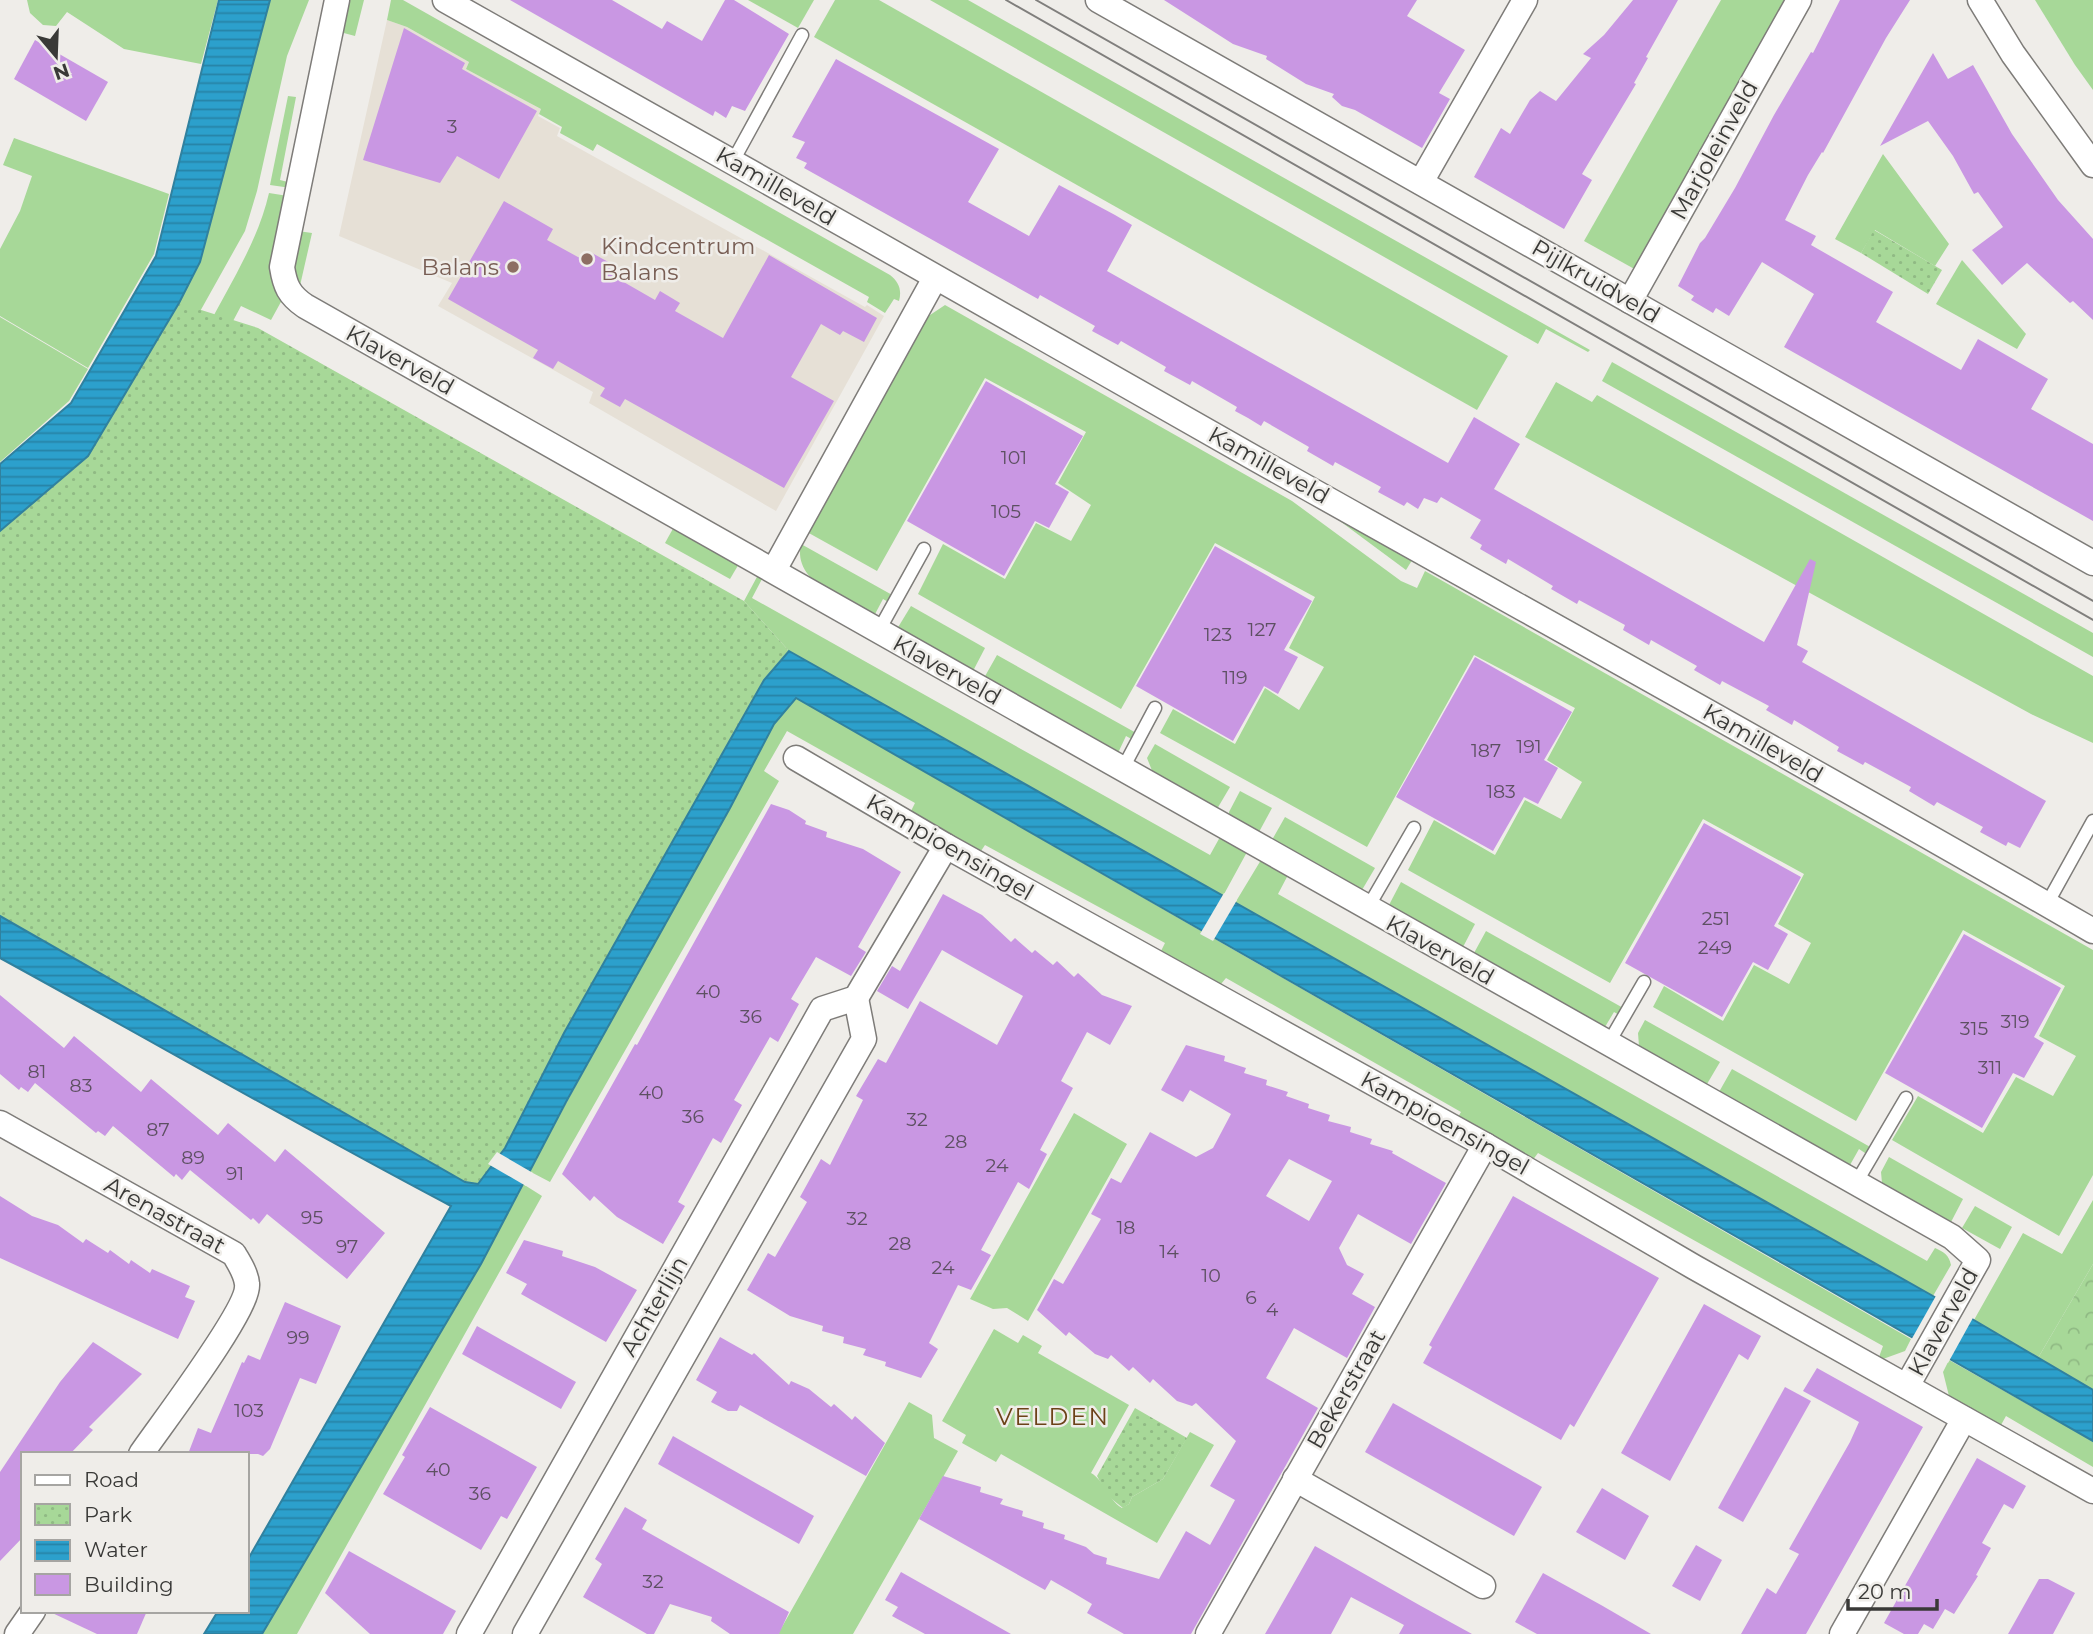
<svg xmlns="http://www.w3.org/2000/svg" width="2093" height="1634" font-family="Montserrat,sans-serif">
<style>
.built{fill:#e6e0d6}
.grass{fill:#a7d898}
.forest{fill:url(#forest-crowns)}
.park{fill:url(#park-dots)}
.water{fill:url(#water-rules);stroke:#30819f;stroke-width:2}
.pier{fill:#efede9}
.building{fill:#c997e3;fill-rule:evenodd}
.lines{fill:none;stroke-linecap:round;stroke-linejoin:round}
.lane-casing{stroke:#7e7c79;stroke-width:15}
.street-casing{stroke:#7e7c79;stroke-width:27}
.lane{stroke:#fff;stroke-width:12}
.street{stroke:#fff;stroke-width:24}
.tram{stroke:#807f7d;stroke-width:2}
.education-dot{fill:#8d6e63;stroke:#efede9;stroke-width:2.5}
.labels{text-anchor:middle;stroke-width:5;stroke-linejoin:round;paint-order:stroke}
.number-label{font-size:19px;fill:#5d5062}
.street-label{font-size:23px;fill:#393937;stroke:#efede9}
.education-label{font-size:23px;fill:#785e54;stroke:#efede9;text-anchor:start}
.neighbourhood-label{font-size:24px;letter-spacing:2px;fill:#6c4218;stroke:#efede9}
</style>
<defs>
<pattern id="forest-crowns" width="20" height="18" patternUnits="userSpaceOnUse" patternTransform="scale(1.75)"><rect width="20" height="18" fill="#a7d898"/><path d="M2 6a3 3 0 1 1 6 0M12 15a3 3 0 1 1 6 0" fill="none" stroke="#90ba84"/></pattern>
<pattern id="park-dots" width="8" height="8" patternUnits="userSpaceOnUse" patternTransform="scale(1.75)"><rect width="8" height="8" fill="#a7d898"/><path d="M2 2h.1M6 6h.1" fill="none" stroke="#90ba84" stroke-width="1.8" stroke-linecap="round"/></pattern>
<pattern id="water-rules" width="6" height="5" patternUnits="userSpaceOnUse" patternTransform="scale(1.75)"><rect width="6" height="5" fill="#2ca0cc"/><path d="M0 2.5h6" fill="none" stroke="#2783a6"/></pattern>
</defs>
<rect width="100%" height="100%" fill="#efede9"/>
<!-- built -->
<polygon class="built" points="387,20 407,27 469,62 466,69 541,109 538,116 560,128 557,136 865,307 867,305 884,316 776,511 589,403 593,392 438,306 452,283 339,236"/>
<!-- grass -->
<g class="grass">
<polygon points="27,0 218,0 201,64 124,49 67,12 56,26 43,25 30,13"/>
<polygon points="270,0 309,0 287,56 257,191 245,231 0,669 0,540 93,460 200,262"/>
<polygon points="347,0 364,0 355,36 340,32"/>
<path d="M391 0H403L890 275C899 282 902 290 899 301L894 299 885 313 867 302 869 297 597 144 593 151 560 133 562 127 539 114 541 109 466 69 469 62 407 27 387 20Z"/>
<polygon points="748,0 814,0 798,28"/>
<polygon points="835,0 879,0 1508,356 1477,410 814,37"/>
<polygon points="930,0 968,0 1590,350 1588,352 1546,329 1538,344"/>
<polygon points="1721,0 1792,0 1638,271 1584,241"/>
<polygon points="2035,0 2093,0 2093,90 2075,65"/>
<polygon points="288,96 296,97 280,180 292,183 291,188 270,185"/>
<polygon points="14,138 169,194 154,254 88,368 0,316 0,249 20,211 32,176 3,165"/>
<polygon points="1883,154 1949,244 1935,266 1875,230 1861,253 1835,239"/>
<path d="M269 193 288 196 282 300 271 320 241 306 232 323 205 332C228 287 258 242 269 193Z"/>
<polygon points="298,231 312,233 299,290 291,265"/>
<polygon points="1962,260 2026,334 2017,349 1936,304"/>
<polygon points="945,305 1292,501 1401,581 1417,588 1425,571 2093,950 2093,1175 2059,1236 1892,1140 1918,1096 1983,1133 2016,1077 2053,1096 2076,1056 2039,1036 2065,986 1963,930 1856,1121 1653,1007 1664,986 1723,1021 1754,965 1789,984 1811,943 1778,924 1804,874 1703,819 1610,983 1408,870 1434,820 1495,855 1525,800 1561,819 1582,782 1547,760 1575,708 1474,655 1367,847 1160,733 1173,709 1235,744 1265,688 1299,710 1324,667 1289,648 1315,597 1215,543 1121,709 918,594 943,544 1005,579 1036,523 1071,541 1091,505 1058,483 1086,432 985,378 877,571 807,532 927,317"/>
<polygon points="0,317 88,369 69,401 0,462"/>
<polygon points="1612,362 2093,633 2093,657 1602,381"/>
<polygon points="1556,382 1592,402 1597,395 2093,676 2093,743 2031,714 1525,437"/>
<polygon points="1298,490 1414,557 1406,570"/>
<polygon points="675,525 740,562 730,579 665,543"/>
<path d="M801 544 894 596 890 603 883 599 874 616C846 600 792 583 801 544Z"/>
<polygon points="758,575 762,579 752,598 1210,855 1220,837 1247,852 1223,896 789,651 744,601"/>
<polygon points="911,606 985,648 973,671 897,629"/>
<polygon points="997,655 1138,734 1135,741 1126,736 1118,753 984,678"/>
<polygon points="796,698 1911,1339 1905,1351 1883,1359 1879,1357 1883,1346 1538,1153 1532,1161 1457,1119 1461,1112 1226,978 1221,984 1161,951 1165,943 985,845 981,851 911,811 915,803 787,731 764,771 779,781 550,1182 529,1171 774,724"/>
<polygon points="1155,744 1230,787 1217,809 1153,773 1147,758"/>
<polygon points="1240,791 1272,808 1259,832 1229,816 1229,812"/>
<polygon points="1285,817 1375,868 1362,890 1272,840"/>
<path d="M1261 860 1288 875 1278 894 1927 1261 1935 1248C1944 1252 1949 1255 1951 1265L1933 1296 1235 903Z"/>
<polygon points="1401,882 1475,924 1463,947 1389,905"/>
<polygon points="1486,931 1625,1009 1621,1016 1614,1012 1605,1027 1474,953"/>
<polygon points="1645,1020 1720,1062 1707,1084 1639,1046 1638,1033"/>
<polygon points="1732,1069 1872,1148 1868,1155 1859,1149 1850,1165 1719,1092"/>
<polygon points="1074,1113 1127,1144 1028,1321 1007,1308 993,1309 970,1299"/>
<polygon points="1889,1157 1963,1199 1951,1222 1882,1183 1881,1172"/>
<polygon points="523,1184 542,1196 297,1634 262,1634 481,1264"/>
<polygon points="2093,1200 2093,1264 2038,1358 1974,1320 2023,1233 2062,1254"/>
<polygon points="1975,1206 2012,1227 2000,1249 1962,1228"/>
<path d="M994 1329 1018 1343 1023 1335 1042 1346 1038 1353 1129 1405 1091 1473C1105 1481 1107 1499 1122 1508L1129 1504 1132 1497 1163 1479 1190 1432 1214 1445 1157 1543 1001 1454 996 1462 962 1443 966 1435 942 1421Z"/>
<polygon points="1949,1360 2093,1441 2093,1467 2006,1416 2001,1425 1949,1396 1943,1372"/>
<polygon points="909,1402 932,1415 934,1438 958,1451 853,1634 778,1634"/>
</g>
<!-- forest -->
<polygon class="forest" points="2093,1264 2093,1390 2038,1358"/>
<!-- park -->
<g class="park">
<polygon points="1874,230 1942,270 1928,294 1861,253"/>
<polygon points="179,303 258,328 744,601 789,651 764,680 564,1033 505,1148 478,1184 465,1182 0,916 0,531 88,456"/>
<polygon points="1135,1408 1187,1438 1163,1479 1132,1497 1129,1504 1123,1508 1108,1496 1097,1476"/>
</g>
<!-- water -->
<g class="water">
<polygon points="219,0 270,0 200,262 179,303 88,456 0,531 0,464 71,403 156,256"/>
<path d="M789 651 1933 1296 2093 1390V1441L796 698 774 724 730 808 566 1102 481 1264 262 1634H204L218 1611H247V1561L451 1206C299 1126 150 1040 0 958V916L465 1182 478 1184 505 1148 564 1033 764 680Z"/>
</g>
<!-- pier -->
<g class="pier">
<polygon points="1224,893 1237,900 1213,941 1200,934"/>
<polygon points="497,1152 533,1173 526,1186 488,1164"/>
<polygon points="1937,1294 1974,1316 1948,1363 1910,1342"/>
</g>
<!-- building -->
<g class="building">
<polygon points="510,0 612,0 662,29 667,21 702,41 725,0 734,0 789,34 745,111 732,106 726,118 715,111 713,116"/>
<polygon points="1164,0 1417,0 1407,16 1465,50 1439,93 1450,99 1422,148 1355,110 1342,106 1332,97 1334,94 1306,84 1266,59 1267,56 1233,44"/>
<polygon points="1633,0 1678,0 1646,57 1648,58 1634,83 1636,84 1582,174 1592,180 1564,229 1474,177 1501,128 1510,134 1530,100 1540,91 1556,101 1591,58 1583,54 1604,35"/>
<polygon points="1840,0 1910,0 1886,38 1823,153 1822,152 1808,175 1785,220 1816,236 1811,245 1893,292 1876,322 1961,370 1978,339 2048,379 2031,409 2093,444 2093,521 1784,347 1814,294 1762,262 1729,316 1716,308 1713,313 1691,300 1694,296 1678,286 1700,243 1705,238 1735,188 1774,115 1811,52 1813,53"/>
<polygon points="404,28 465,63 462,69 537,111 499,179 457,156 440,183 363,160"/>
<polygon points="35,40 108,82 86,121 14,79"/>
<polygon points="1933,53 1948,79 1973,65 2012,134 2058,200 2093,239 2093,320 2073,301 2070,303 2027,263 2002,285 1972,250 2003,227 1978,192 1974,194 1953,156 1928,121 1880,146"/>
<polygon points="836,59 999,149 968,202 1029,236 1059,185 1115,215 1132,225 1107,271 1448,463 1474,417 1520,444 1494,489 1764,642 1810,559 1816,562 1797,645 1808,651 1802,662 2046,801 2020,848 2008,842 2006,846 1980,832 1983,827 1937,802 1934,806 1909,791 1911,787 1865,762 1863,765 1837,751 1839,747 1794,720 1792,725 1766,710 1769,706 1722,681 1720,685 1694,670 1697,666 1651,640 1649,645 1623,630 1625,625 1579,600 1577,604 1551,589 1553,586 1508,559 1506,564 1480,549 1482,545 1470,538 1481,520 1441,497 1437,503 1424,498 1418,509 1407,502 1404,506 1378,492 1381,487 1335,462 1333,466 1307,451 1309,447 1264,421 1261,426 1248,418 1235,411 1237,407 1192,381 1190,385 1164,371 1166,367 1121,341 1118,345 1092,331 1095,326 1040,295 1038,299 804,168 807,163 796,158 805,142 792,137"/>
<polygon points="504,201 553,229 547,240 587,262 592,253 612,264 608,273 655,300 660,291 680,303 675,311 723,338 769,255 877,318 864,342 843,331 840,335 821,324 791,377 834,401 784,488 625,399 620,407 600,396 605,388 558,361 553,369 533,358 538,350 448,299"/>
<polygon points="986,381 1083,436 1055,484 1069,492 1049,528 1035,521 1004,576 907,521"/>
<polygon points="1215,546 1312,601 1284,650 1298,657 1278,694 1264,686 1233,741 1136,686"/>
<polygon points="1475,657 1572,712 1544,760 1558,768 1538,804 1524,797 1493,851 1396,797"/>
<polygon points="771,804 789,810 806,821 805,824 827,832 826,837 863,849 901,872 858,947 866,952 851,976 816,957 791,999 799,1004 778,1042 770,1037 734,1100 742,1105 721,1143 713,1138 678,1202 685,1206 663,1244 617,1217 594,1196 590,1201 562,1174 635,1044 637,1045"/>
<polygon points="1704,823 1801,877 1774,926 1788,934 1768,970 1753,962 1722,1017 1625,963"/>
<polygon points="943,894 982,915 1011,942 1015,938 1032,953 1035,950 1053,965 1057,961 1074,977 1078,973 1102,995 1132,1006 1110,1045 1087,1032 1061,1081 1073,1088 1040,1150 1047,1154 1029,1189 1018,1182 981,1250 991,1255 971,1290 958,1285 929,1343 938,1349 921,1378 885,1366 886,1362 863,1355 866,1349 843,1343 844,1337 822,1331 823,1326 790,1316 747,1290 768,1253 775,1257 807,1202 800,1197 821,1159 830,1165 863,1100 856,1096 878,1059 886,1063 920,1001 997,1045 1023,996 942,950 908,1009 877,991 892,966 900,971"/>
<polygon points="1964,934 2061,988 2034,1037 2044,1043 2024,1078 2013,1073 1982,1128 1885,1073"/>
<polygon points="0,995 64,1048 74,1036 141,1092 151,1079 218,1135 228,1123 275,1162 285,1149 385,1233 347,1279 267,1214 259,1224 253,1218 251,1220 190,1170 182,1180 176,1174 174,1177 113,1126 105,1136 98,1131 96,1133 35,1083 28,1092 21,1087 19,1090 0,1074"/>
<path d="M1186 1045 1225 1056 1224 1061 1246 1068 1244 1073 1267 1080 1266 1085 1288 1092 1286 1096 1309 1104 1308 1108 1330 1115 1328 1121 1351 1127 1350 1132 1372 1139 1370 1144 1393 1151 1392 1153 1446 1183 1411 1244 1358 1214 1339 1248 1347 1265 1364 1274 1352 1294 1375 1307 1347 1358 1294 1328 1266 1378 1318 1408 1191 1634H1124L1087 1613 1092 1604 1072 1592 1051 1580 1045 1590 919 1519 943 1476 981 1487 980 1492 1003 1499 1000 1504 1023 1511 1022 1516 1044 1523 1043 1528 1065 1535 1064 1539 1086 1547 1094 1554 1107 1558 1106 1564 1159 1579 1186 1531 1210 1545 1223 1522 1235 1500 1210 1486 1236 1441 1196 1403 1192 1406 1177 1401 1153 1379 1150 1383 1133 1367 1129 1371 1111 1355 1108 1359 1095 1354 1069 1332 1066 1336 1037 1310 1054 1279 1063 1284 1101 1219 1091 1214 1111 1178 1121 1183 1150 1132 1196 1157 1213 1148 1231 1114 1190 1090 1183 1102 1161 1090ZM1289 1159 1332 1181 1309 1221 1266 1196Z"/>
<polygon points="0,1196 32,1216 58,1225 83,1243 86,1239 108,1253 110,1250 129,1264 131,1260 150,1273 152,1269 190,1286 185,1297 195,1301 178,1339 0,1258"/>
<polygon points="1513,1196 1659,1278 1574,1427 1570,1424 1561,1440 1423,1363 1432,1347 1429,1345"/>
<polygon points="524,1240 563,1251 562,1256 595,1267 637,1290 606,1342 521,1294 527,1284 506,1273"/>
<polygon points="285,1302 341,1326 316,1384 300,1378 270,1449 263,1456 258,1454 188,1454 198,1428 211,1433 242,1362 244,1363 248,1355 260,1360"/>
<polygon points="1704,1304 1761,1336 1748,1360 1739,1354 1670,1481 1621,1453"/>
<polygon points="477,1326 576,1382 561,1409 462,1354"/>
<polygon points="720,1337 752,1355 754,1353 789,1385 791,1381 809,1389 831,1407 834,1404 852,1420 855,1416 885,1443 866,1476 740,1405 737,1411 728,1411 711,1402 717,1392 696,1380"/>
<polygon points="93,1342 142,1374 89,1427 93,1430 70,1454 23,1454 23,1537 0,1561 0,1472 60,1382"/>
<polygon points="1817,1368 1923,1427 1806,1634 1741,1634 1767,1588 1776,1594 1799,1554 1789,1549 1850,1442 1859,1422 1803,1391"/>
<polygon points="1785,1387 1811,1401 1743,1522 1718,1508"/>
<polygon points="1393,1403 1542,1487 1514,1536 1365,1452"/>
<polygon points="430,1407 537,1467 507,1519 501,1516 481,1550 383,1494 405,1457 402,1455"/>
<polygon points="673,1436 814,1516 799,1544 658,1464"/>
<polygon points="1977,1458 2026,1486 2013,1509 2004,1504 1982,1543 1991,1548 1976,1575 1978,1576 1954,1614 1945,1609 1933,1629 1924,1624 1918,1634 1904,1634 1884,1623"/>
<polygon points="1602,1488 1649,1516 1625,1560 1576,1532"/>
<polygon points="625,1507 647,1520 642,1529 789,1612 779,1634 730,1634 711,1621 712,1617 670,1604 654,1634 647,1634 583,1597 602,1564 595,1559"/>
<polygon points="1696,1545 1722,1560 1700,1601 1672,1586"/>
<polygon points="1315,1546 1421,1606 1472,1634 1399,1634 1404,1625 1351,1597 1331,1634 1265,1634"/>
<polygon points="349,1551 456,1611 443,1634 370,1634 325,1593"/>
<polygon points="901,1572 1011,1634 925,1634 892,1616 898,1607 885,1600"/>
<polygon points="1543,1573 1601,1605 1651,1634 1537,1634 1515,1622"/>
<polygon points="2039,1579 2048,1579 2075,1593 2053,1634 2008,1634"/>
<polygon points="48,1611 147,1611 137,1634 97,1634"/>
</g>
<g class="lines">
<defs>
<g id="lane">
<polyline points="733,161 802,35"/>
<polyline points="878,632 924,549"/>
<polyline points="1122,770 1155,708"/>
<polyline points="2047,904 2093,821"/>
<polyline points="1367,909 1414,828"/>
<polyline points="1608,1044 1644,982"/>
<polyline points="1856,1183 1906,1098"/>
</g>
<g id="street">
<path d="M337 0 282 267C285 286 289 295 305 306 854 617 1402 927 1952 1237L1978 1260 1907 1386"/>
<path d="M445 0C716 151 986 306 1256 459 1535 616 1816 770 2093 931"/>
<polyline points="1098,0 2093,563"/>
<polyline points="1980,0 2013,54 2093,165"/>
<polyline points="1421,182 1525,0"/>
<polyline points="1630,301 1799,0"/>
<polyline points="774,570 935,278"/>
<polyline points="796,758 946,846 1485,1145 1694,1267 2093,1491"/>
<path d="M0 1123 234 1254C239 1263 246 1273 247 1284 250 1309 160 1426 141 1454"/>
<polyline points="1295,1479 1483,1586"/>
<polyline points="17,1634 33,1611"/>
<polyline points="469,1634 822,1009 856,998 946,846"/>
<polyline points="525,1634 864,1039 856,998"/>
<polyline points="1208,1634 1485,1145"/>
<polyline points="1842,1634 1964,1419"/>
</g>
</defs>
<!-- lane casing -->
<use href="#lane" class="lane-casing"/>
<!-- street casing -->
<use href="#street" class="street-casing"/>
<!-- lane -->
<use href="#lane" class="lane"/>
<!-- street -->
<use href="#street" class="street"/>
<!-- tram -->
<g class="tram">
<polyline points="1006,0 2093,620"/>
<polyline points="1036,0 2093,601"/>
</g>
</g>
<!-- markers -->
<g class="education-dot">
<circle cx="587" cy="259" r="7"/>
<circle cx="513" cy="267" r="7"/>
</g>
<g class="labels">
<!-- number labels -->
<g class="number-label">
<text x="452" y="133">3</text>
<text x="1014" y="464">101</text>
<text x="1006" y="518">105</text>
<text x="1262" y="636">127</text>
<text x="1218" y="641">123</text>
<text x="1235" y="684">119</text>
<text x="1529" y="753">191</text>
<text x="1486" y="757">187</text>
<text x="1501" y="798">183</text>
<text x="1716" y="925">251</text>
<text x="1715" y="954">249</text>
<text x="708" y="998">40</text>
<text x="751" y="1023">36</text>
<text x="2015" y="1028">319</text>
<text x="1974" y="1035">315</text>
<text x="1990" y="1074">311</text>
<text x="37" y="1078">81</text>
<text x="81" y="1092">83</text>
<text x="651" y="1099">40</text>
<text x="693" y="1123">36</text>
<text x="917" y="1126">32</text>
<text x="158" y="1136">87</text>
<text x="956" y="1148">28</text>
<text x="193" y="1164">89</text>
<text x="997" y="1172">24</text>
<text x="235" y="1180">91</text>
<text x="312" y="1224">95</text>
<text x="857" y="1225">32</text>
<text x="1126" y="1234">18</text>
<text x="900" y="1250">28</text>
<text x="347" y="1253">97</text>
<text x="1169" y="1258">14</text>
<text x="943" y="1274">24</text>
<text x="1211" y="1282">10</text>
<text x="1251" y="1304">6</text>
<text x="1272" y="1316">4</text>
<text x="298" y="1344">99</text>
<text x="249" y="1417">103</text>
<text x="438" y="1476">40</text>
<text x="480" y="1500">36</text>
<text x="653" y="1588">32</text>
</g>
<!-- street labels -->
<g class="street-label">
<text transform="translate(1714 150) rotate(-61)" y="8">Marjoleinveld</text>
<text transform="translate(776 186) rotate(30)" y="8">Kamilleveld</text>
<text transform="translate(1596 281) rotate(30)" y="8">Pijlkruidveld</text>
<text transform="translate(400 360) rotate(29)" y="8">Klaverveld</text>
<text transform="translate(1269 465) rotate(29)" y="8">Kamilleveld</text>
<text transform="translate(947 670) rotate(29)" y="8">Klaverveld</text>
<text transform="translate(1763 743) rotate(30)" y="8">Kamilleveld</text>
<text transform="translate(950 847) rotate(30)" y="8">Kampioensingel</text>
<text transform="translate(1440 950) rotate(29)" y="8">Klaverveld</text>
<text transform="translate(1445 1123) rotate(29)" y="8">Kampioensingel</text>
<text transform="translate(165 1215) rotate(29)" y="8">Arenastraat</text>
<text transform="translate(654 1306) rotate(-60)" y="8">Achterlijn</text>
<text transform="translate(1943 1322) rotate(-61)" y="8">Klaverveld</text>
<text transform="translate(1346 1389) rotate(-60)" y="8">Bekerstraat</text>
</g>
<!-- education labels -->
<g class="education-label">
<text x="601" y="254">Kindcentrum<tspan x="601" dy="26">Balans</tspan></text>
<text x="499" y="275" text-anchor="end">Balans</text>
</g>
<!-- neighbourhood labels -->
<g class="neighbourhood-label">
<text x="1053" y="1425">VELDEN</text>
</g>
</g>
<!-- legend -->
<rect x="21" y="1452" width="228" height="161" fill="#efede9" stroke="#a6a5a2" stroke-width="2"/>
<rect x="35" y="1475" width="35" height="10" fill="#ffffff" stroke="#a6a5a2" stroke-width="2"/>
<text x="84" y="1487" font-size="21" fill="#393937">Road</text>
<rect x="35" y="1504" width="35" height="21" fill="url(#park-dots)" stroke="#a6a5a2" stroke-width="2"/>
<text x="84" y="1522" font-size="21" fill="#393937">Park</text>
<rect x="35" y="1540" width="35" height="21" fill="url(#water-rules)" stroke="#a6a5a2" stroke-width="2"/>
<text x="84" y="1557" font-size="21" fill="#393937">Water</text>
<rect x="35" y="1574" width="35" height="21" fill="#c997e3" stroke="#a6a5a2" stroke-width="2"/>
<text x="84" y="1592" font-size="21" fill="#393937">Building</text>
<!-- north arrow -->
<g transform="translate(56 56) rotate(161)" stroke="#efede9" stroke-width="5" paint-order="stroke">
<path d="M0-5L12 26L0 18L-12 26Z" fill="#393937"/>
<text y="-10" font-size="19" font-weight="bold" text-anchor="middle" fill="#393937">N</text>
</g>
<!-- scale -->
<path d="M1848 1599v10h89v-10" fill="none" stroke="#393937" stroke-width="3.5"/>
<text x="1858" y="1599" font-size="21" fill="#393937" stroke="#efede9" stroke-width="5" paint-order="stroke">20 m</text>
</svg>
